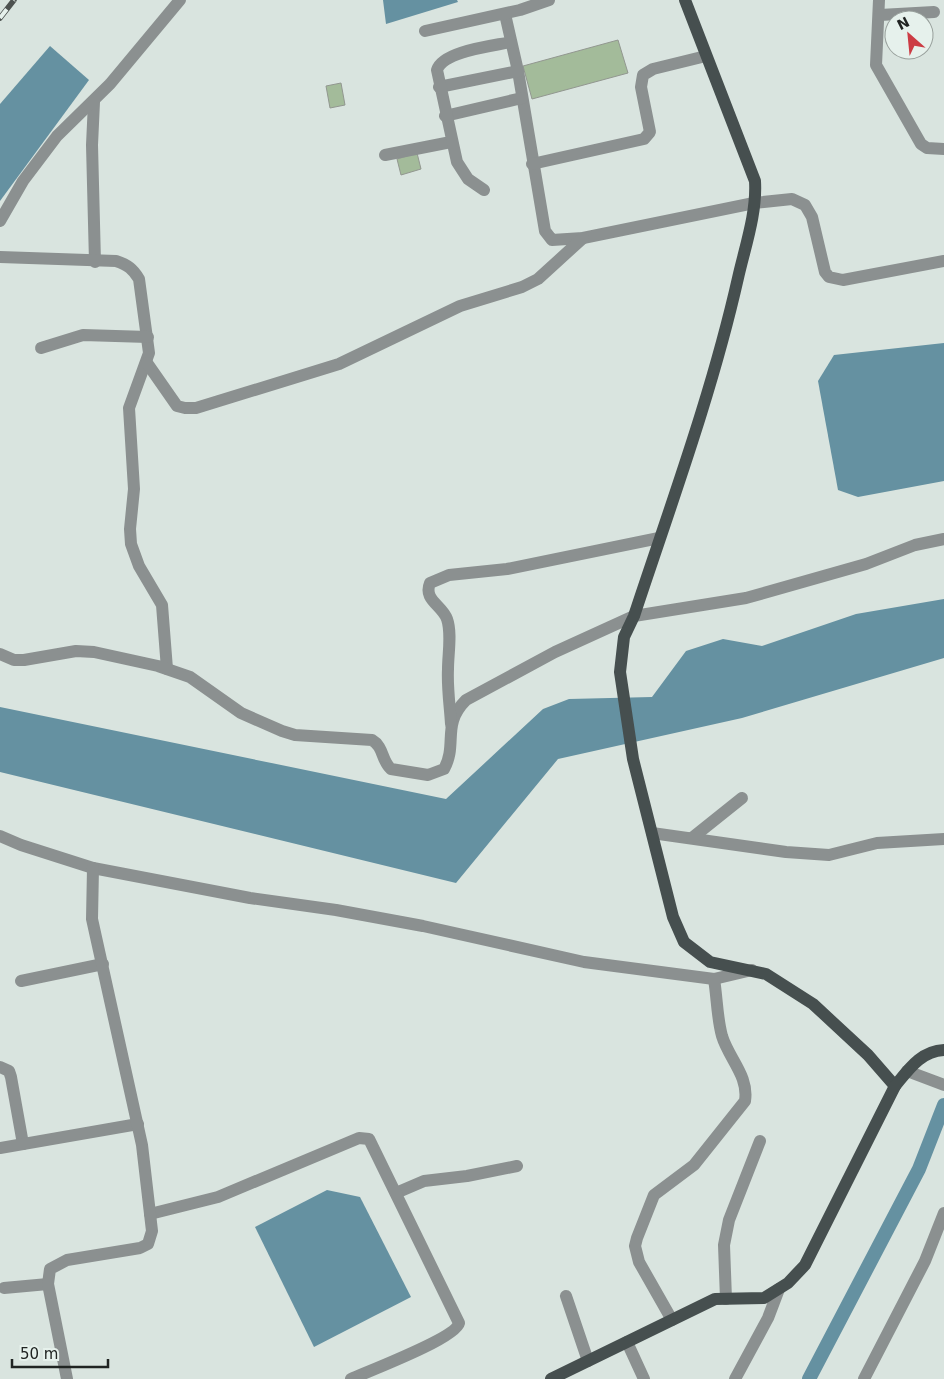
<svg xmlns="http://www.w3.org/2000/svg" width="944" height="1379" font-family="'DejaVu Sans',sans-serif">
<style>
.water{fill:#6591a1}
.lines{fill:none;stroke-linecap:round;stroke-linejoin:round}
.canal{stroke:#6591a1;stroke-width:14}
.building{fill:#a3bb9a;stroke:#929790}
.minor{stroke:#8b9090;stroke-width:12}
.major{stroke:#464f4f;stroke-width:12}
.rail-casing{stroke:#4d5250;stroke-width:5.5}
.rail{stroke:#e6f1ec;stroke-width:4;stroke-dasharray:11;stroke-linecap:butt}
</style>
<rect width="100%" height="100%" fill="#d9e4df"/>
<!-- water -->
<g class="water">
<polygon points="383,0 457,0 458,2 386,24"/>
<polygon points="50,46 89,80 0,201 0,104"/>
<polygon points="944,343 944,481 858,497 838,490 818,381 834,355"/>
<polygon points="944,599 944,658 742,718 558,759 456,883 0,772 0,707 446,799 543,709 569,699 652,697 686,651 723,639 762,646 856,614"/>
<polygon points="327,1190 360,1197 411,1297 314,1347 255,1227"/>
</g>
<g class="lines">
<!-- canal -->
<polyline class="canal" points="809,1379 919,1169 944,1105"/>
</g>
<!-- building -->
<g class="building">
<polygon points="618,40 628,73 532,99 523,66"/>
<polygon points="341,83 345,105 330,108 326,86"/>
<polygon points="417,153 421,169 401,175 397,159"/>
</g>
<g class="lines">
<!-- minor -->
<g class="minor">
<polyline points="879,0 876,65 921,144 927,148 944,149"/>
<polyline points="505,14 518,71 545,231 552,240 583,238 754,203 792,199 805,205 812,217 825,272 829,277 843,280 944,261"/>
<polyline points="880,15 934,12"/>
<polyline points="425,31 520,10 549,0"/>
<polyline points="439,87 518,71"/>
<polyline points="94,102 92,145 95,262"/>
<polyline points="445,116 522,98"/>
<polyline points="385,155 451,142"/>
<polyline points="532,164 644,139 650,132 641,87 643,75 653,69 706,56"/>
<path d="M484 190 468 179 457 162 437 70C443 51 493 46 511 42"/>
<polyline points="0,221 23,181 57,136 110,84 180,0"/>
<path d="M0 257 116 261C128 265 133 269 139 279L149 353 129 408 134 489 130 529 131 544 139 566 162 605 167 669"/>
<polyline points="41,348 83,335 148,337"/>
<polyline points="147,363 177,406 185,408 196,408 339,364 460,306 522,287 538,279 583,238"/>
<path d="M0 654 14 660H24L76 651 94 652 158 666 190 677 241 713 282 731 295 735 372 740C384 747 381 760 391 769L428 775 444 769C458 744 441 725 466 700L555 652 634 616 746 598 866 564 915 545 944 539"/>
<path d="M451 724C450 706 447 688 448 669 448 654 452 633 447 619 442 605 423 600 430 583L449 575 507 569 659 538"/>
<polyline points="652,833 786,852 829,855 877,843 944,839"/>
<polyline points="0,836 21,845 93,868 250,898 336,910 423,926 584,962 714,979 752,970"/>
<polyline points="692,838 742,798"/>
<polyline points="21,981 103,964"/>
<polyline points="0,1067 9,1071 11,1077 23,1144"/>
<polyline points="907,1071 944,1085"/>
<polyline points="0,1148 138,1124"/>
<polyline points="396,1193 424,1181 467,1176 517,1166"/>
<path d="M150 1214 218 1197 359 1138 369 1139 459 1323C456 1338 369 1371 351 1379"/>
<polyline points="4,1288 48,1284"/>
<polyline points="566,1296 588,1361"/>
<polyline points="726,1299 724,1245 729,1220 760,1141"/>
<path d="M672 1320 639 1262 635 1246 637 1238 654 1195 694 1165 745 1101C749 1076 729 1059 722 1036 717 1018 717 997 714 979"/>
<polyline points="627,1342 644,1379"/>
<polyline points="67,1379 48,1284 50,1269 67,1260 140,1248 148,1244 152,1231 142,1145 92,919 93,868"/>
<polyline points="735,1379 768,1318 779,1289"/>
<polyline points="864,1379 925,1261 944,1213"/>
</g>
<!-- major -->
<g class="major">
<path d="M685 0 755 181C757 213 745 247 738 278 712 393 671 504 634 616L624 637 620 672 633 759 673 917 684 942 710 962 766 974 813 1004 868 1055 895 1086"/>
<path d="M551 1379 715 1299 764 1298 788 1283 805 1265 895 1086C909 1069 921 1051 944 1050"/>
</g>
<defs>
<polyline id="rail" points="0,18 14,0"/>
</defs>
<!-- rail casing -->
<use href="#rail" class="rail-casing"/>
<!-- rail -->
<use href="#rail" class="rail"/>
</g>
<!-- north arrow -->
<g transform="translate(909 35) rotate(333)"><circle r="24" fill="#e6f1ec" stroke="#979f9b"/>
<path d="M0-4L9 19L0 12L-9 19Z" fill="#cc3c44"/>
<text y="-8" font-size="14" font-weight="bold" text-anchor="middle" fill="#202422">N</text>
</g>
<!-- scale -->
<path d="M12 1359v8h96v-8" fill="none" stroke="#202422" stroke-width="2.5"/>
<text x="20" y="1359" font-size="15" fill="#202422" stroke="#e6f1ec" stroke-width="4" paint-order="stroke">50 m</text>
</svg>
